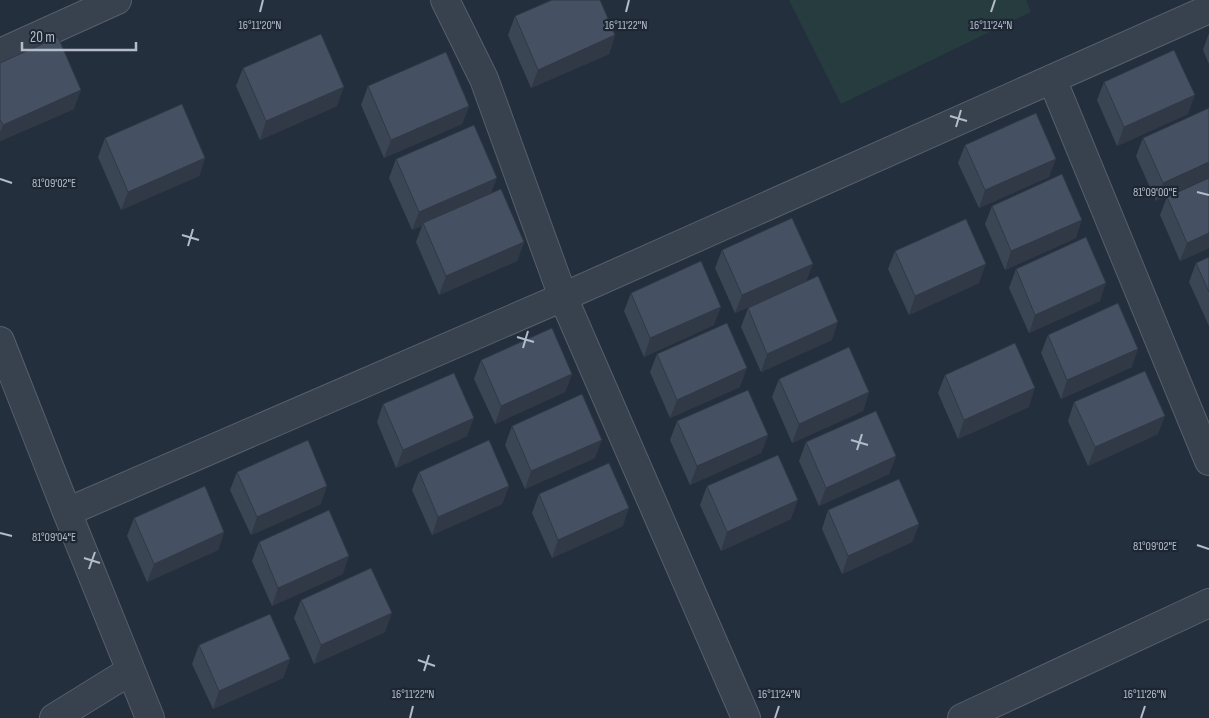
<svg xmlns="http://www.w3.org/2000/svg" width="1209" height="718" font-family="'Sofia Sans Condensed',sans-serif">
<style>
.green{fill:#263c3f}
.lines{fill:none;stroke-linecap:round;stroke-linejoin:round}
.minor-casing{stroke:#565f6c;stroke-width:30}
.minor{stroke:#38414e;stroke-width:28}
.wall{fill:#3b4654}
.shaded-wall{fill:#303945}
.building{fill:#455162;stroke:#303945}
.ticks{fill:none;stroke:#b4bcc9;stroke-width:2}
.ticks-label{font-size:12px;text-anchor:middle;fill:#b4bcc9;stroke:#1d2633;stroke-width:4.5;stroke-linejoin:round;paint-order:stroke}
</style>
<rect width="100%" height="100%" fill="#242f3e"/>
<!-- green -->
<polygon class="green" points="789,0 1026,0 1031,12 841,104"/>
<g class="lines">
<defs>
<g id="minor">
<polyline points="445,0 484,79 563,297 746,718"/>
<polyline points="0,53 117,0"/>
<polyline points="1052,79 1209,461"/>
<polyline points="0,341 67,512"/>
<polyline points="54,718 130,671"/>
<polyline points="150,718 67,512 563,297 1209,9"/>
<polyline points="962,718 1209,603"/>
</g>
</defs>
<!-- minor casing -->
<use href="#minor" class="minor-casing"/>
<!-- minor -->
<use href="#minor" class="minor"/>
</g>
<!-- wall -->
<g class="wall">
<polygon points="515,16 615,35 609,54 531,88 508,35"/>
<polygon points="1209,33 1209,64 1203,50"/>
<polygon points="0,63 74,109 0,141"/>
<polygon points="243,68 337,106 260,140 236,86"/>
<polygon points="1104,82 1188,114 1117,146 1097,100"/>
<polygon points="368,86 469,106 462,124 384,158 361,105"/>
<polygon points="1209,108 1156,201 1136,156 1143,138"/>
<polygon points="105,138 205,158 199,176 121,210 98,157"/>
<polygon points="965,145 1049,177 979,208 958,163"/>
<polygon points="396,159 491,193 524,242 517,261 439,295 416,242 422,226 412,230 389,178"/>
<polygon points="1167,197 1209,248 1180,261 1160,215"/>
<polygon points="992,206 1076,238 1005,270 985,224"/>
<polygon points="722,250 806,282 832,340 761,372 741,327 748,308 772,297 735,313 715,268"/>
<polygon points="895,251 979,283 909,315 888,269"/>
<polygon points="1209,257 1209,326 1189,282 1196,263"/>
<polygon points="1016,269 1100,301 1029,333 1009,288"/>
<polygon points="631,293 714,325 644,357 624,311"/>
<polygon points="1048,335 1132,367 1061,399 1041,353"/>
<polygon points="657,354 740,387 670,418 650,372"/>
<polygon points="481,360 572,374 565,392 495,424 474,379"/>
<polygon points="945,375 1029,407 958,439 938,393"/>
<polygon points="779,379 869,392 863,411 792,443 772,397"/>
<polygon points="1074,402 1158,434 1088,466 1068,421"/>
<polygon points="383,404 467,436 396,468 377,422"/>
<polygon points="677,421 768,435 761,453 690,485 670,440"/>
<polygon points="512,426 595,458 525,489 505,445"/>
<polygon points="806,442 896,456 889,474 819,506 799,461"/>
<polygon points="237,472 321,504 251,535 230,490"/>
<polygon points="419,472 509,486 502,504 432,535 412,490"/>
<polygon points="707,486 791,519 721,551 700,505"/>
<polygon points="539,494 623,526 552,558 532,513"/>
<polygon points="828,510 919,524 912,542 842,574 822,529"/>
<polygon points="134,518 224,532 218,550 147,582 127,536"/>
<polygon points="259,542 343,574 272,606 252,561"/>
<polygon points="301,600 385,632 314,664 294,618"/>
<polygon points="199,645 290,659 283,678 213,709 192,664"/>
</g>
<!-- shaded-wall -->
<g class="shaded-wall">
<polygon points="615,35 609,54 531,88 538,70"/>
<polygon points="344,87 337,106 260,140 266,121"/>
<polygon points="81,90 74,109 0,141 0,132 3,125"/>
<polygon points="1195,95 1188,114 1117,146 1124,127"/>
<polygon points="469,106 462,124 384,158 391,140"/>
<polygon points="205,158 199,176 121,210 128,192"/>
<polygon points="1056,159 1049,177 979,208 985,190"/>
<polygon points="1209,162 1209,178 1156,201 1163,183"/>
<polygon points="497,178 490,196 423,223 422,226 412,230 419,212"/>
<polygon points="1082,220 1076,238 1005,270 1011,251"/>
<polygon points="1209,233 1209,248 1180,261 1187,243"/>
<polygon points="524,242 517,261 439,295 446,276"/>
<polygon points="813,264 806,282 735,313 742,295"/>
<polygon points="986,264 979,283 909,315 915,296"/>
<polygon points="1106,283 1100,301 1029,333 1035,315"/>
<polygon points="721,307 714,325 644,357 650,338"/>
<polygon points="838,322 832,340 761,372 767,354"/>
<polygon points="1138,349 1132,367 1061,399 1067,380"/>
<polygon points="747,368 740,387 670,418 677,400"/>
<polygon points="572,374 565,392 495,424 501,406"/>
<polygon points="1035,388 1029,407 958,439 964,420"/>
<polygon points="869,392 863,411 792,443 799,424"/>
<polygon points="1165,416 1158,434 1088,466 1095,447"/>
<polygon points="474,418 467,436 396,468 403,450"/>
<polygon points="768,435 761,453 690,485 697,466"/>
<polygon points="602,440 595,458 525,489 531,471"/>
<polygon points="896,456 889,474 819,506 826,488"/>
<polygon points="327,486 321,504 251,535 257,517"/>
<polygon points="509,486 502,504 432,535 438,517"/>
<polygon points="798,500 791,519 721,551 727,532"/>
<polygon points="629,508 623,526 552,558 558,540"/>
<polygon points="919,524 912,542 842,574 848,556"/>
<polygon points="224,532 218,550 147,582 154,564"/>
<polygon points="349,556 343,574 272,606 278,588"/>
<polygon points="392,613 385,632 314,664 321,645"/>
<polygon points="290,659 283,678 213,709 219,691"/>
</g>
<!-- building -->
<g class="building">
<polygon points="552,0 600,0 615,35 538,70 515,16"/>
<polygon points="321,34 344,87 266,121 243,68"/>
<polygon points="58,37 81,90 3,125 0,119 0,63"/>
<polygon points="1174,50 1195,95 1124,127 1104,82"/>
<polygon points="446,52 469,106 391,140 368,86"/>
<polygon points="182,104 205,158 128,192 105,138"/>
<polygon points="1209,108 1209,162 1163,183 1143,138"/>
<polygon points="1036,113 1056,159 985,190 965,145"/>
<polygon points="474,125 497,178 419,212 396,159"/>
<polygon points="1062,174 1082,220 1011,251 992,206"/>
<polygon points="1209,178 1209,233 1187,243 1167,197"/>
<polygon points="501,189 524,242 446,276 423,223"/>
<polygon points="792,218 813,264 742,295 722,250"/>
<polygon points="966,219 986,264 915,296 895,251"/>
<polygon points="1086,237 1106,283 1035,315 1016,269"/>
<polygon points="1209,257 1209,292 1196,263"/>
<polygon points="701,261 721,307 650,338 631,293"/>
<polygon points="818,276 838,322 767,354 748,308"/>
<polygon points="1118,303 1138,349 1067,380 1048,335"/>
<polygon points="727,323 747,368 677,400 657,354"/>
<polygon points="552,328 572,374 501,406 481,360"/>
<polygon points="1015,343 1035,388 964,420 945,375"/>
<polygon points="849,347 869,392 799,424 779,379"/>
<polygon points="1145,371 1165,416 1095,447 1074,402"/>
<polygon points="454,373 474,418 403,450 383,404"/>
<polygon points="748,390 768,435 697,466 677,421"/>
<polygon points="582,394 602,440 531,471 512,426"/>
<polygon points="876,411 896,456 826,488 806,442"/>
<polygon points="308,440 327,486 257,517 237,472"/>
<polygon points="489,440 509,486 438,517 419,472"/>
<polygon points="778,455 798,500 727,532 707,486"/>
<polygon points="609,463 629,508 558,540 539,494"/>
<polygon points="899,479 919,524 848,556 828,510"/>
<polygon points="205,486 224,532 154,564 134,518"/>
<polygon points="329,510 349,556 278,588 259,542"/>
<polygon points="371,568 392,613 321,645 301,600"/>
<polygon points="270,614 290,659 219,691 199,645"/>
</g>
<!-- ticks -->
<path class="ticks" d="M260 12 263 0M626 12 629 0M991 12 995 0M950 116 967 121M956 127 961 110M0 179 12 183M1197 192 1209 195M182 235 199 240M188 246 193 229M517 337 534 342M523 348 528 331M851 440 868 445M857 450 862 434M0 533 12 536M1197 545 1209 549M84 558 100 563M89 569 95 552M418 660 435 666M424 671 429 655M410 718 413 706M775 718 779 706M1141 718 1145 706"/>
<g class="ticks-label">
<text x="260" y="29">16°11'20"N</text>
<text x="626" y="29">16°11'22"N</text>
<text x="991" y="29">16°11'24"N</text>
<text x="54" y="187">81°09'02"E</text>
<text x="1155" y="196">81°09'00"E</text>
<text x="54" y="541">81°09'04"E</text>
<text x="1155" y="550">81°09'02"E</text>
<text x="413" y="698">16°11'22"N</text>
<text x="779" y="698">16°11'24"N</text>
<text x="1145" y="698">16°11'26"N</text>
</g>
<!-- scale -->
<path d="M22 42v8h114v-8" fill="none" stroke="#b4bcc9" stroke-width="2.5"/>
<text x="30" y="42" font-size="15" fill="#b4bcc9" stroke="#1d2633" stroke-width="4" paint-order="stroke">20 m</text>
</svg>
